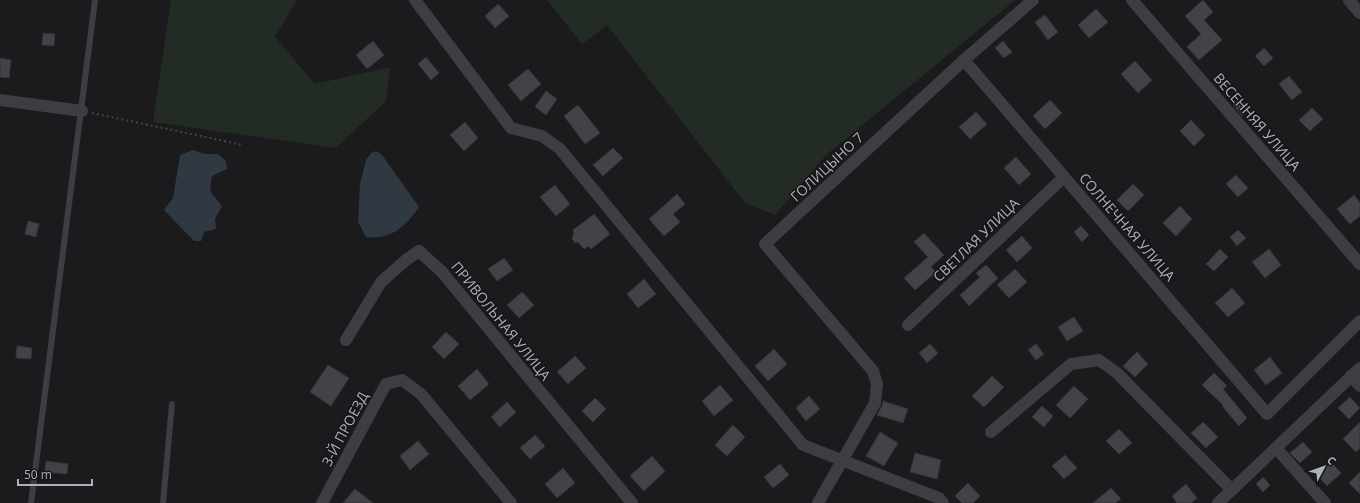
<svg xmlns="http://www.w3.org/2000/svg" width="1360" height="503" font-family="'Open Sans',sans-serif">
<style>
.green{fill:#222c24}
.water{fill:#303842}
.building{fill:#424347;stroke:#353539}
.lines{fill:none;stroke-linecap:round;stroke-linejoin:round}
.path{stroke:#414349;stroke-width:2;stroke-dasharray:2 3;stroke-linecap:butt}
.lane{stroke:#3d3e44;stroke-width:6}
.street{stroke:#3d3e44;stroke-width:12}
.labels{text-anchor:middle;stroke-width:3;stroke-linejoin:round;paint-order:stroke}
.street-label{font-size:14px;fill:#adb0bd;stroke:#161618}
</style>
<rect width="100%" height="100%" fill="#1b1b1d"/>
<!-- green -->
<g class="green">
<polygon points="171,0 297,0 275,37 315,84 390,67 386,101 336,148 153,122"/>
<polygon points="547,0 1015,0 827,154 775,215 745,203 607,25 582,44"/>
</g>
<!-- water -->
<g class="water">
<polygon points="193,150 205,154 218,154 226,161 227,169 212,176 210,191 222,206 215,219 216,229 204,232 201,241 194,241 164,210 173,198 180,155"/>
<path d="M376 151 382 155 419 207C405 227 391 240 366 237L358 222 360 184 366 160 371 153Z"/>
</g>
<!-- building -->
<g class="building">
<polygon points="1203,0 1213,12 1204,20 1222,40 1199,60 1187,47 1201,34 1185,16"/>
<polygon points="498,4 509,16 495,28 485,16"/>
<polygon points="1096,9 1108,22 1089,38 1078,25"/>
<polygon points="1045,15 1058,32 1048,40 1035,22"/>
<polygon points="43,33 55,34 54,46 42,45"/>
<polygon points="373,41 384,55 367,69 356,55"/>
<polygon points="1003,41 1012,52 1004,58 995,48"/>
<polygon points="1264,48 1273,58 1264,66 1255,56"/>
<polygon points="426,57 439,73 431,80 418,64"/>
<polygon points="0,58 11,60 9,78 0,77"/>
<polygon points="1135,61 1152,80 1138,93 1121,74"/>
<polygon points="528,69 541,84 521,101 508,85"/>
<polygon points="1289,76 1302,92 1292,100 1279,84"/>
<polygon points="546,91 557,99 546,115 535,107"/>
<polygon points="1239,99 1249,108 1242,116 1233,105"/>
<polygon points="1050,100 1062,113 1045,129 1033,116"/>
<polygon points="578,105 600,133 585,144 564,116"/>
<polygon points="1312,108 1323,119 1310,131 1299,120"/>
<polygon points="976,112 987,124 970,139 959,127"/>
<polygon points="1191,120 1205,135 1194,146 1180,131"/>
<polygon points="465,122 478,138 464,151 450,135"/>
<polygon points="613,148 623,158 603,176 593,165"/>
<polygon points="1016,157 1031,174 1019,185 1004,168"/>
<polygon points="1236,175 1248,188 1238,197 1226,184"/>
<polygon points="1133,184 1144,195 1128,211 1117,200"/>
<polygon points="555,185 570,204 556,216 540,197"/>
<polygon points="677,194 685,204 673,214 680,222 664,236 649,219"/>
<polygon points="1354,195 1360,203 1360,216 1350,224 1337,209"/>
<polygon points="1180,206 1192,219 1176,236 1163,223"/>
<polygon points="594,214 610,234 591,249 589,246 584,249 578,242 575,243 572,238 574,233 573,230"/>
<polygon points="28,221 39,224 36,237 25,234"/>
<polygon points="1081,226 1089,235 1082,242 1074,232"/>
<polygon points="1238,230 1246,238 1237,246 1230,237"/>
<polygon points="924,233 944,255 931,267 936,272 915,290 904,278 928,257 914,242"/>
<polygon points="1022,236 1032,248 1017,262 1006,250"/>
<polygon points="1220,249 1228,257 1214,271 1206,264"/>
<polygon points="1269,249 1281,265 1265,278 1252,262"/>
<polygon points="504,258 513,270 497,281 488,269"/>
<polygon points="986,265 998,278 969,306 960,295 980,277 976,273"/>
<polygon points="1015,269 1027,282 1009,298 997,285"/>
<polygon points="644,279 656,294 638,308 627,294"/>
<polygon points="1232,288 1245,303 1228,317 1215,303"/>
<polygon points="522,292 534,305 519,318 507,305"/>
<polygon points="1074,317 1083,331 1067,341 1058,327"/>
<polygon points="446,332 459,344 444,359 432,347"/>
<polygon points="930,344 938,353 927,363 919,353"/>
<polygon points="1036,344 1044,354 1036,360 1028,350"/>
<polygon points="17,346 32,348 31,359 16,358"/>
<polygon points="774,349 787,364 768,381 755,366"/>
<polygon points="1137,352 1148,364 1135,377 1123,366"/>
<polygon points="575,356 586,368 568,384 557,372"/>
<polygon points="1270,357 1282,373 1266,385 1254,370"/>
<polygon points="328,365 349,378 331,406 310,392"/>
<polygon points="477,369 489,384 470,400 458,386"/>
<polygon points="1214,373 1227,386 1223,389 1247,418 1239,426 1222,406 1223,405 1202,385"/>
<polygon points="992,376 1004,387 984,407 972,396"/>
<polygon points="720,385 733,400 714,416 702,401"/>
<polygon points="1074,386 1088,399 1070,418 1056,405"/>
<polygon points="809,396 820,409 806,421 796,408"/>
<polygon points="1350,397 1360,408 1349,419 1338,408"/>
<polygon points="595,398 606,409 593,422 582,411"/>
<polygon points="883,401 908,409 903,423 877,415 882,406"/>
<polygon points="507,402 516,412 500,427 491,417"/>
<polygon points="1042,406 1053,416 1044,427 1032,417"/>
<polygon points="1203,422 1218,437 1206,448 1191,433"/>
<polygon points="1360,422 1360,448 1356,452 1343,439"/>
<polygon points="733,425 745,437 727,456 715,445"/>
<polygon points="1119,429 1132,443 1119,454 1106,441"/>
<polygon points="880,432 898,443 884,466 866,456"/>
<polygon points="535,435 545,446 530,459 520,448"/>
<polygon points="418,441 429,454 410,470 400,456"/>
<polygon points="1303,442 1312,452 1300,463 1290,453"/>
<polygon points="915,453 941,460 937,479 910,472"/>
<polygon points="1065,455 1077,468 1064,479 1052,466"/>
<polygon points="652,456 665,471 644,491 630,476"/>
<polygon points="46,461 68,464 67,474 45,472"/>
<polygon points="1331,462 1341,473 1327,486 1317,475"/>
<polygon points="780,464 789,475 773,488 764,477"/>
<polygon points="563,468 575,483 557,498 545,484"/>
<polygon points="1360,472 1360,494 1349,483"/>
<polygon points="1263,477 1270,485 1263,492 1256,484"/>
<polygon points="968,483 980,496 973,503 962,503 955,496"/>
<polygon points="1186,484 1197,498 1191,503 1177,503 1172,496"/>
<polygon points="1111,488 1121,499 1115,503 1093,503"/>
<polygon points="355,489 373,503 343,503"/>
</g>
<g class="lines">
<!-- path -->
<polyline class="path" points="92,113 243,145"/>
<!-- lane -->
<g class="lane">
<polyline points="31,503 95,0"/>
<polyline points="163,503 172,404"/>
</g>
<!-- street -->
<g class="street">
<polyline points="415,0 511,128 542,136 560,149 803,445 939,498 943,503"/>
<polyline points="1132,0 1360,264"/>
<polyline points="1349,0 1360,13"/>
<polyline points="964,60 1267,414 1360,321"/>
<polyline points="0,100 82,111"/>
<polyline points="908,325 1064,177"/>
<polyline points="346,340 381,282 406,260 419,251 442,272 632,503"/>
<polyline points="1351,376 1360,386"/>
<polyline points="991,432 1071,364 1099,360 1117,373 1232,490"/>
<polyline points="1276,448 1325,503"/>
<polyline points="322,503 386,384 402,380 421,394 511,503"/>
<polyline points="818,503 875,403 877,384 873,371 765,244 964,60 1033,0"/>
<polyline points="1218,503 1360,368"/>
</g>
</g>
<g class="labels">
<!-- street labels -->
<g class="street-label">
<text transform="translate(1257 122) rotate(49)" y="5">ВЕСЕННЯЯ УЛИЦА</text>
<text transform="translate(827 167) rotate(-43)" y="5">ГОЛИЦЫНО 7</text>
<text transform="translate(1127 227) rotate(49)" y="5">СОЛНЕЧНАЯ УЛИЦА</text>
<text transform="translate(976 240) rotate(-44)" y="5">СВЕТЛАЯ УЛИЦА</text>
<text transform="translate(501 321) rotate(51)" y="5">ПРИВОЛЬНАЯ УЛИЦА</text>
<text transform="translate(345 429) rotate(-62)" y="5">3-Й ПРОЕЗД</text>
</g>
</g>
<!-- north arrow -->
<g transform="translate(1324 467) rotate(49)" stroke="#161618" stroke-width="3" paint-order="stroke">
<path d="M0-3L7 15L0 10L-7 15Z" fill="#adb0bd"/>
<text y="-6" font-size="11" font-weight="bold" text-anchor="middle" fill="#adb0bd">С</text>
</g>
<!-- scale -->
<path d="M18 479v6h74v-6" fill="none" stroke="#adb0bd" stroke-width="2"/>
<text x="24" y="479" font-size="12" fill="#adb0bd" stroke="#161618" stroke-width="3" paint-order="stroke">50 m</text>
</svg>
